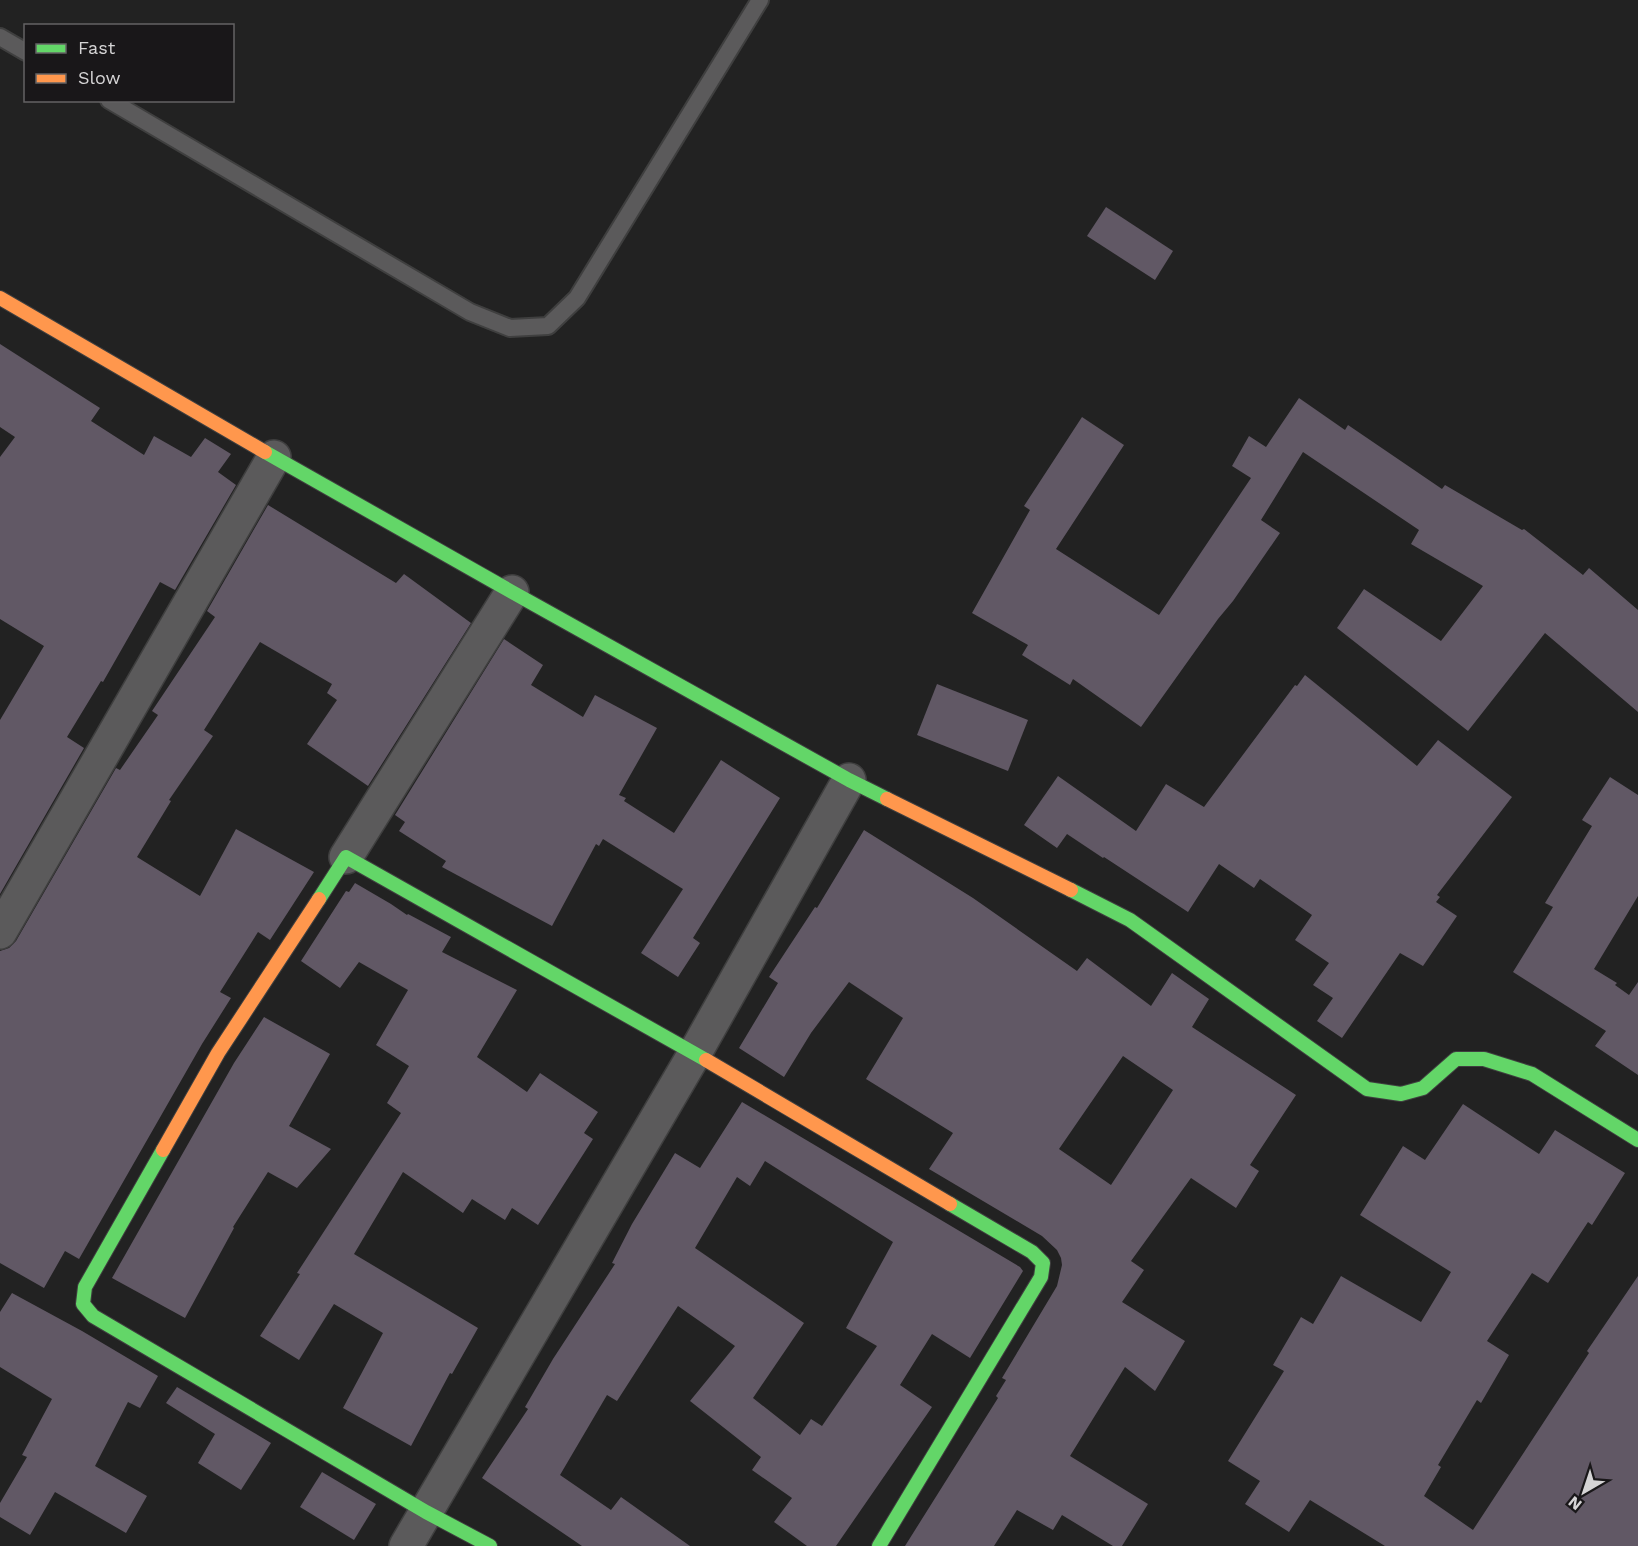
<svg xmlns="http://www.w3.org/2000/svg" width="1638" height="1546" font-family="'Work Sans',sans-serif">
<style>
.building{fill:#615865;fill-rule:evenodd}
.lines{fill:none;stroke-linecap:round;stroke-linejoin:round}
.lane-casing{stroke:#3f3f3f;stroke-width:20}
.street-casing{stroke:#3f3f3f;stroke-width:36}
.fast-casing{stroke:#3f3f3f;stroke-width:16}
.slow-casing{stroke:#3f3f3f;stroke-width:16}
.lane{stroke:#5b5a5b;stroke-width:16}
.street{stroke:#5b5a5b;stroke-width:33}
.fast{stroke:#63d668;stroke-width:14}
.slow{stroke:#ff974d;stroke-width:14}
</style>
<rect width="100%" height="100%" fill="#222"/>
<!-- building -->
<g class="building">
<polygon points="1106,207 1173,251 1155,280 1087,236"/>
<polygon points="0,344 100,408 91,421 144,455 154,436 191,457 205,438 231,454 218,472 236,485 175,590 160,582 103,682 101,681 67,737 84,748 0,894 0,720 44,646 0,619 0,457 15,437 0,427"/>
<polygon points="1299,398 1345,430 1348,425 1442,489 1445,485 1522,530 1524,529 1583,575 1589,568 1638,610 1638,712 1545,633 1468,731 1337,628 1364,589 1441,641 1483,586 1411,544 1419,530 1303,452 1261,520 1280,533 1233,601 1218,619 1141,727 1073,679 1070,685 1022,655 1028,645 972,613 1030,510 1024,506 1082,417 1124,445 1056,549 1159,615 1251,478 1232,466 1249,436 1266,447"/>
<polygon points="268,505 396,583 404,574 471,623 368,786 307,744 337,700 327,693 332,684 260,642 204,730 213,736 169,800 171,801 137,857 200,896 236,829 314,872 270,940 258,932 220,992 231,998 202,1044 79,1259 65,1251 44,1288 0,1263 0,951 9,948 16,941 116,768 120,770 158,715 152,711 215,617 207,611"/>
<polygon points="504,639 543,665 531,685 583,717 595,695 657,728 619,795 626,798 624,801 674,833 721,760 780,798 693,938 700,943 678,977 641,953 683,889 603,839 599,846 596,844 552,926 442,867 446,861 399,831 405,822 395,815"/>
<polygon points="1305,675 1417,766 1438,740 1512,797 1437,895 1440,897 1436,902 1457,916 1423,966 1400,953 1342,1038 1317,1021 1333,998 1313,985 1329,963 1295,940 1312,915 1260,879 1254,888 1219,864 1188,912 1104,857 1103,858 1067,834 1057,848 1024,825 1058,776 1136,831 1166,784 1204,807 1295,685 1297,686"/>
<polygon points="937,684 1028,720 1008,771 917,735"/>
<polygon points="1610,777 1638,795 1638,896 1594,969 1617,983 1615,985 1629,995 1638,982 1638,1075 1595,1046 1606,1031 1513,972 1553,907 1545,903 1592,826 1582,820"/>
<path d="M864 830 973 898 1077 971 1087 958 1151 1006 1172 973 1209 999 1192 1027 1296 1095 1250 1165 1259 1171 1236 1208 1191 1178 1131 1261 1144 1270 1122 1302 1185 1341 1155 1391 1125 1367 1070 1456 1148 1504 1122 1546H1113L1062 1515 1053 1530 1017 1510 994 1546H905L998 1398 996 1396 1006 1380 1002 1378 1057 1286 1062 1265 1061 1258 1057 1250 1042 1236 929 1169 953 1133 866 1079 903 1018 849 982 811 1033 784 1077 739 1048 778 983 769 977 815 907 817 908ZM1123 1056 1173 1090 1111 1185 1059 1149Z"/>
<polygon points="355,883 391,904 407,915 408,914 451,937 442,952 517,990 477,1057 527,1092 540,1073 598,1112 584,1133 593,1139 538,1225 512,1208 505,1220 472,1199 463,1213 403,1172 354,1254 478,1328 452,1374 450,1373 411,1446 343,1408 383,1333 334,1304 299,1360 260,1336 300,1274 297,1273 401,1113 387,1103 409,1066 376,1045 408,990 359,962 340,988 301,961 346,891 349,892"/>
<polygon points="264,1017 330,1054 289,1126 331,1149 297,1188 268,1172 233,1227 234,1228 185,1318 112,1278 234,1063"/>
<path d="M742 1102 1020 1267 1023 1271 970 1358 932 1334 900 1385 932 1407 836 1546H807L774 1522 792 1498 752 1470 761 1457 690 1401 735 1346 678 1306 617 1401 607 1395 560 1475 611 1510 621 1497 690 1546H582L482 1478 528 1409 525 1407 553 1359 615 1264 612 1263 632 1224 675 1153 700 1168ZM765 1161 893 1242 846 1328 877 1346 822 1426 811 1419 800 1435 753 1398 804 1323 695 1248 737 1177 750 1186Z"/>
<polygon points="1463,1104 1539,1154 1555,1130 1625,1173 1592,1225 1588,1222 1548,1283 1532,1273 1487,1341 1509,1355 1481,1403 1477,1400 1438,1465 1441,1467 1424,1496 1473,1530 1589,1353 1587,1351 1638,1276 1638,1546 1385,1546 1310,1500 1289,1532 1245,1504 1260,1481 1228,1461 1284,1371 1273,1365 1301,1317 1313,1324 1341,1276 1421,1322 1451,1272 1360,1215 1403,1146 1425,1160"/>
<polygon points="12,1293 82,1331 158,1376 140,1408 128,1402 95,1466 147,1496 126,1533 55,1492 30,1535 0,1517 0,1503 27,1457 22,1455 52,1399 0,1367 0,1312"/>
<polygon points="177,1387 271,1443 241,1490 198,1463 215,1434 166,1403"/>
<polygon points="322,1472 376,1504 354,1540 300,1507"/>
</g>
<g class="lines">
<defs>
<g id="lane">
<polyline points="0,37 26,52"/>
<polyline points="109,100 470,312 510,328 548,326 577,298 760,0"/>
</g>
<g id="street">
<polyline points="346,857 512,592"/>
<polyline points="0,932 274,457"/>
<polyline points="406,1546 695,1053 849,780"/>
</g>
<g id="fast">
<polyline points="265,452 512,592 849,780 887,799"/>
<polyline points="1071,890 1130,920 1367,1089 1401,1094 1423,1088 1456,1059 1484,1059 1532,1074 1638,1140"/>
<polyline points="319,899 346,857 706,1060"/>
<polyline points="163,1150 85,1287 83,1304 93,1316 426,1512 490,1546"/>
<polyline points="879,1546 1041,1277 1043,1263 1032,1252 950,1204"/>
</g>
<g id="slow">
<polyline points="0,298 265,452"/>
<polyline points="887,799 1071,890"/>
<polyline points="706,1060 950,1204"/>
<polyline points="163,1150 218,1053 319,899"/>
</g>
</defs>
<!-- lane casing -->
<use href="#lane" class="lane-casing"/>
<!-- street casing -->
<use href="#street" class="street-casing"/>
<!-- fast casing -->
<use href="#fast" class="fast-casing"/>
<!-- slow casing -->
<use href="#slow" class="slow-casing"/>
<!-- lane -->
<use href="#lane" class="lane"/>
<!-- street -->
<use href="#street" class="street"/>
<!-- fast -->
<use href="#fast" class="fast"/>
<!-- slow -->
<use href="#slow" class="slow"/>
</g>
<!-- legend -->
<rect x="24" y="24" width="210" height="78" fill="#191719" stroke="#646364" stroke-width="1.5"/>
<rect x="36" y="44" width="30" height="9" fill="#63d668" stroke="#646364" stroke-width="1.5"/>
<text x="78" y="54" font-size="18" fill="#d5d4d5">Fast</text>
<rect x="36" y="74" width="30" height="9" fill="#ff974d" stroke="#646364" stroke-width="1.5"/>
<text x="78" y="84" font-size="18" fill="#d5d4d5">Slow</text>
<!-- north arrow -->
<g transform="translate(1584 1492) rotate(219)" stroke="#191719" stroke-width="4.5" paint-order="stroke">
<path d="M0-4.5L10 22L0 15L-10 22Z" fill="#d5d4d5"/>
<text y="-9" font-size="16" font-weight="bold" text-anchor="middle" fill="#d5d4d5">N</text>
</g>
</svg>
